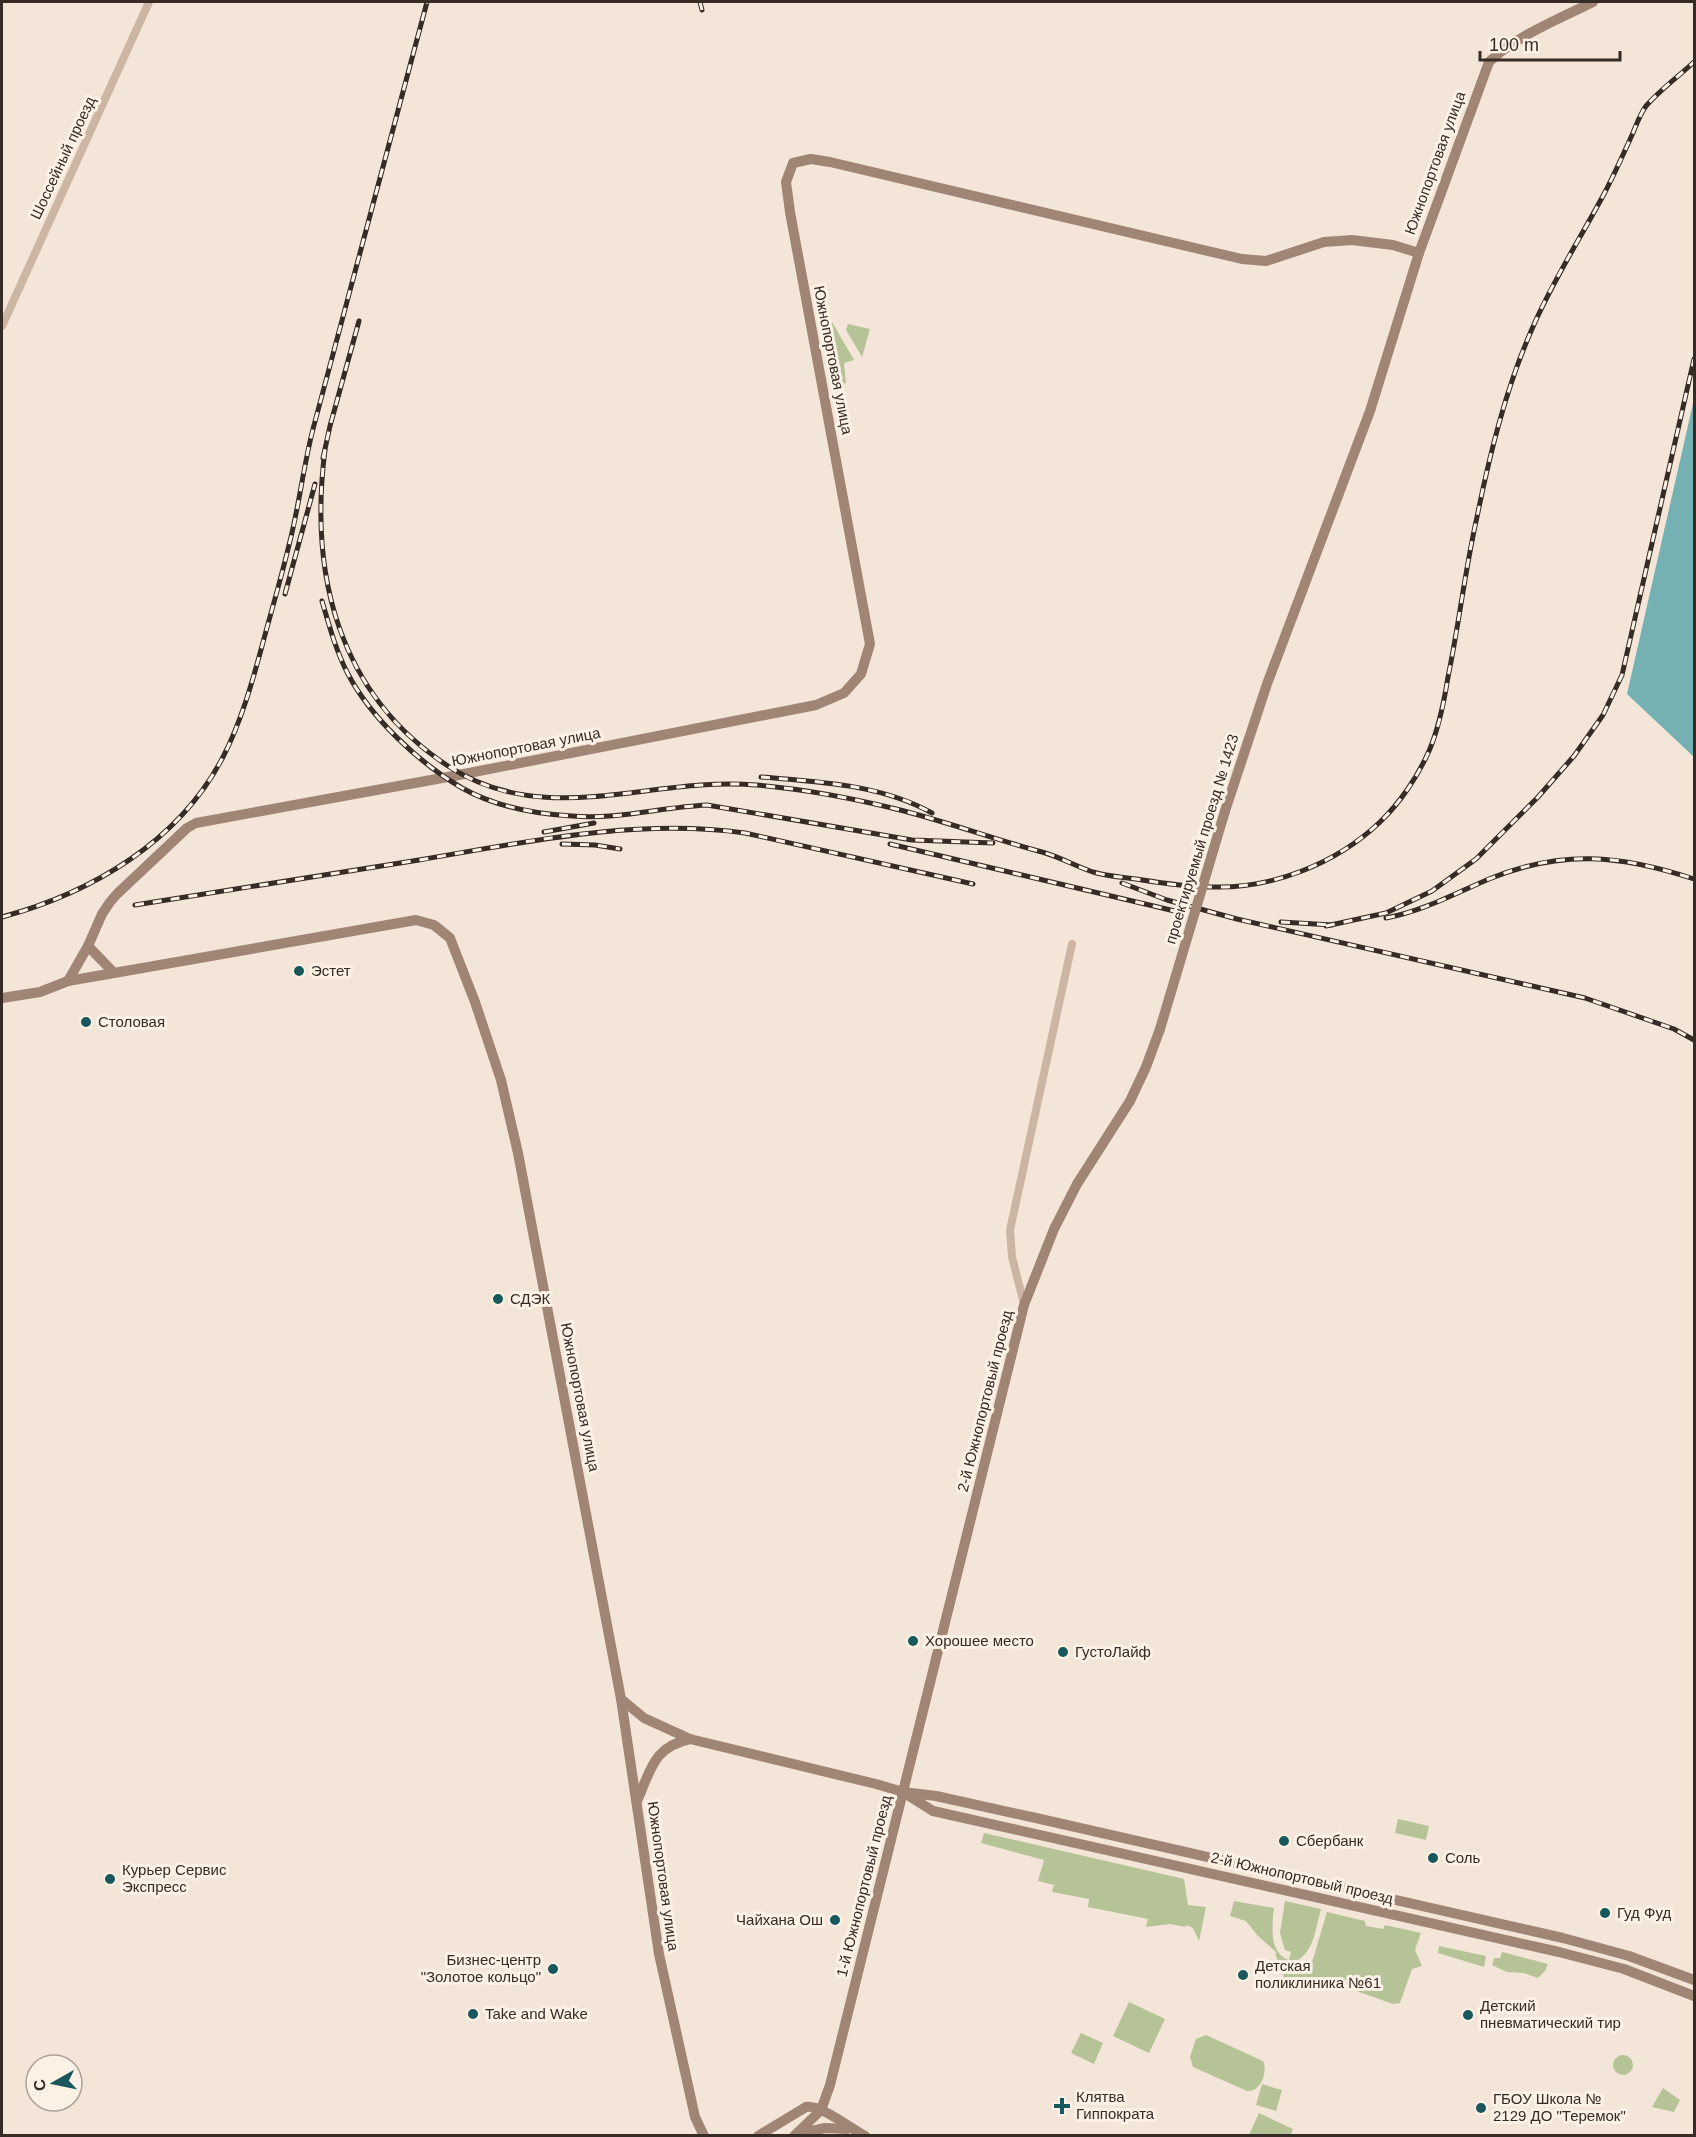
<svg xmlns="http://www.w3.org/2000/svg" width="1696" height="2137" font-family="Arial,sans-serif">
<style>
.green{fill:#b5c397}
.water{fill:#75b0b3}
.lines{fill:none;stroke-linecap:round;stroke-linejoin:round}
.street{stroke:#ccb6a3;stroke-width:8}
.secondary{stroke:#a08474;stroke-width:10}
.rail-casing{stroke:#372b26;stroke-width:5}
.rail{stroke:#fbf1e5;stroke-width:3;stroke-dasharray:9;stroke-linecap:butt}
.secondary-bridge{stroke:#a08474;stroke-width:10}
.poi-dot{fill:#18575c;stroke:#fbf1e5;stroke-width:2}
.labels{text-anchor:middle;stroke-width:6;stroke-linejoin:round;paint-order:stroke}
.street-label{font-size:15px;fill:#372b26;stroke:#fbf1e5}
.poi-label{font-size:15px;fill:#372b26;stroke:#fbf1e5;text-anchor:start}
</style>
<rect width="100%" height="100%" fill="#f3e6d8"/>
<!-- green -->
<g class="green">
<polygon points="829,322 832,322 854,360 844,363 846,383 840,384"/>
<polygon points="848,324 870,329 862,357 846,330"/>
<polygon points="1398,1819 1429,1826 1426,1840 1395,1833"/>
<polygon points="984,1833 1184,1879 1188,1905 1206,1907 1199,1941 1193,1928 1186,1925 1185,1927 1170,1924 1146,1927 1148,1919 1088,1907 1089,1899 1052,1892 1054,1885 1038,1881 1044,1860 981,1843"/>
<path d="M1234 1901 1274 1908C1272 1926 1269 1953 1289 1960L1291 1952 1285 1950 1280 1933 1285 1901 1321 1909C1313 1938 1314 1959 1281 1967L1275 1954 1277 1953 1257 1935 1246 1921 1230 1916Z"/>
<polygon points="1327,1912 1365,1921 1366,1926 1383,1929 1385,1925 1421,1933 1415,1950 1422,1966 1412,1969 1400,2003 1393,2004 1337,1984 1306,1977 1284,1980 1283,1972 1302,1966 1313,1959"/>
<polygon points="1439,1946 1486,1956 1484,1967 1438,1953"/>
<polygon points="1502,1952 1548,1964 1545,1971 1538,1978 1524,1973 1507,1972 1492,1965 1494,1958 1500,1958"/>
<polygon points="1129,2002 1165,2019 1149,2053 1113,2036"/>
<polygon points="1081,2033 1103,2043 1094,2064 1071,2053"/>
<path d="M1206 2035 1263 2061C1268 2072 1261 2092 1247 2091L1193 2067 1190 2057 1196 2039Z"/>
<circle cx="1623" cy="2065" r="10"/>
<polygon points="1262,2084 1282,2090 1276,2111 1256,2105"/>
<polygon points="1663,2088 1680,2100 1674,2112 1652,2107"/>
<polygon points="1259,2113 1293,2129 1291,2135 1249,2135"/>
</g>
<!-- water -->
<polygon class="water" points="1694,399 1694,757 1627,694"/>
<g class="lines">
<!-- street -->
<g class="street">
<polyline points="2,326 149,2"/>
<polyline points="1024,1304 1012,1257 1010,1230 1072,944"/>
</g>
<!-- secondary -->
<g class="secondary">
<path d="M1225 811 1267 684 1370 411 1419 253 1489 62C1514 37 1561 18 1593 2"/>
<polyline points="88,946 114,973"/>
<polyline points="68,981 88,946 102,914 110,902 117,894 187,828 196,823 464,774 816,705 844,693 861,674 870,644 790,212 786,182 793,163 811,159 830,162 1242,259 1266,261 1324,242 1352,240 1393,245 1419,253"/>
<polyline points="2,998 40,992 68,981 114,973 416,920 434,925 450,938 475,1002 501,1080 518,1153 621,1699 659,1954 695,2117 704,2136"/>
<polyline points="621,1699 644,1718 690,1739"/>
<polyline points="906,1794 933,1811 1559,1952 1624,1969 1694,1996"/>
<path d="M637 1801C651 1770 653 1747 690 1739L876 1784 903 1792 936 1796 1036 1818 1563 1938 1629 1956 1694 1980"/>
<polyline points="798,2134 825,2128 847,2129"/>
<path d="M758 2136 806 2107C820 2104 850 2128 865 2136"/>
<polyline points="794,2136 821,2110 830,2085 1024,1305 1054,1229 1077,1184 1130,1101 1146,1067 1160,1029"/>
</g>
<defs>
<g id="rail">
<polyline points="700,2 702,10"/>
<path d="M325 450C309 574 338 694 448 766 546 830 650 776 756 785 803 789 851 798 896 809 945 821 993 839 1042 852 1060 857 1075 866 1093 872 1106 876 1121 877 1136 879 1161 883 1186 887 1211 887 1272 889 1336 864 1380 822 1400 803 1418 776 1429 751 1439 728 1444 702 1448 677 1459 624 1465 570 1477 517 1490 453 1506 388 1532 329 1552 282 1580 239 1604 194 1614 175 1623 155 1632 135 1636 126 1640 114 1646 106 1660 90 1679 76 1694 62"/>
<polyline points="323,458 330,426 359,321"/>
<polyline points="285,594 315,484"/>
<path d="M322 601C329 625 336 651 348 674 371 718 419 763 462 788 494 806 535 814 572 816 617 820 662 807 707 805L912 840 993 843"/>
<path d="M761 777C819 782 880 784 932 813"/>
<polyline points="544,832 594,823"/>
<polyline points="562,844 595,845 620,849"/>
<polyline points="890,844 1179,912"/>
<polyline points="1122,883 1167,900 1237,919 1585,998 1674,1029 1694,1040"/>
<path d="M135 905C230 890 325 875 419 860 526 842 636 818 745 833L973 884"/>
<path d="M2 917C91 893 179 842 223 757 241 722 252 683 262 646 271 612 281 579 289 545 299 507 303 468 313 429L427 2"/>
<path d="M1386 918C1423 911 1454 894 1489 879 1562 849 1621 855 1694 879"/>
<polyline points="1281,922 1332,925"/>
<polyline points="1326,926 1386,913 1432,891 1476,859 1538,797 1574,756 1603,715 1622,675 1694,359"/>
</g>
</defs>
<!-- rail casing -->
<use href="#rail" class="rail-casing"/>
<!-- rail -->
<use href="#rail" class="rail"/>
<!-- secondary-bridge -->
<polyline class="secondary-bridge" points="1160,1029 1225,811"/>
</g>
<!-- markers -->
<g class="poi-dot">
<circle cx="299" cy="971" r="6"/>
<circle cx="86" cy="1022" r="6"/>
<circle cx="498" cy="1299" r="6"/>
<circle cx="913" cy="1641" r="6"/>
<circle cx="1063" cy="1652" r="6"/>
<circle cx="1284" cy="1841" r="6"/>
<circle cx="1433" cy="1858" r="6"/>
<circle cx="110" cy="1879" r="6"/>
<circle cx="1605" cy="1913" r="6"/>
<circle cx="835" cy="1920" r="6"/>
<circle cx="553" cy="1969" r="6"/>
<circle cx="1243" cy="1975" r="6"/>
<circle cx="473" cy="2014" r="6"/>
<circle cx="1468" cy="2015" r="6"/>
<path d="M1059 2097h6v6h6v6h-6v6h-6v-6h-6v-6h6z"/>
<circle cx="1481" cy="2108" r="6"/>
</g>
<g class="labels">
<!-- street labels -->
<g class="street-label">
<text transform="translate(63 158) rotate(-65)" y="5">Шоссейный проезд</text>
<text transform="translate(1435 163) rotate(-70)" y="5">Южнопортовая улица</text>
<text transform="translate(833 360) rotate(79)" y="5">Южнопортовая улица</text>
<text transform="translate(526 747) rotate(-11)" y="5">Южнопортовая улица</text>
<text transform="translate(1202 839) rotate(-73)" y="5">проектируемый проезд № 1423</text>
<text transform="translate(580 1397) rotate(79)" y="5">Южнопортовая улица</text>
<text transform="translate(985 1401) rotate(-76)" y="5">2-й Южнопортовый проезд</text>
<text transform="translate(663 1876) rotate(82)" y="5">Южнопортовая улица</text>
<text transform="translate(1302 1878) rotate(13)" y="5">2-й Южнопортовый проезд</text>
<text transform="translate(864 1886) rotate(-76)" y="5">1-й Южнопортовый проезд</text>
</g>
<!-- poi labels -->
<g class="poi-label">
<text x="311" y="976">Эстет</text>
<text x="98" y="1027">Столовая</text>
<text x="510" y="1304">СДЭК</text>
<text x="925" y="1646">Хорошее место</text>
<text x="1075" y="1657">ГустоЛайф</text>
<text x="1296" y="1846">Сбербанк</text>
<text x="1445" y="1863">Соль</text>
<text x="122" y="1875">Курьер Сервис<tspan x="122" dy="17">Экспресс</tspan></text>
<text x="1617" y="1918">Гуд Фуд</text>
<text x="823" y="1925" text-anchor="end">Чайхана Ош</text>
<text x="541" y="1965" text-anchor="end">Бизнес-центр<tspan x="541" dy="17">"Золотое кольцо"</tspan></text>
<text x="1255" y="1971">Детская<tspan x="1255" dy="17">поликлиника №61</tspan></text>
<text x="1480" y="2011">Детский<tspan x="1480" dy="17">пневматический тир</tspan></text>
<text x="485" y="2019">Take and Wake</text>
<text x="1076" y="2102">Клятва<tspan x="1076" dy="17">Гиппократа</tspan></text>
<text x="1493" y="2104">ГБОУ Школа №<tspan x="1493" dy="17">2129 ДО "Теремок"</tspan></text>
</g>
</g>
<!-- border -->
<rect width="1696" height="2137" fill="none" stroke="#372b26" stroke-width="6"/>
<!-- north arrow -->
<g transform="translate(54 2083) rotate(261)"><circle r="28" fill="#fbf1e5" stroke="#ada299" stroke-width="1.5"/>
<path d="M0-4.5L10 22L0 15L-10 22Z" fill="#18575c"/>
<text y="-9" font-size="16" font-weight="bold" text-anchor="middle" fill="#372b26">С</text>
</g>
<!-- scale -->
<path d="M1480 51v9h140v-9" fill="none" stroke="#372b26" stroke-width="3"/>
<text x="1489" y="51" font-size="18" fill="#372b26" stroke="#fbf1e5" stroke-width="4.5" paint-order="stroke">100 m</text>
</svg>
